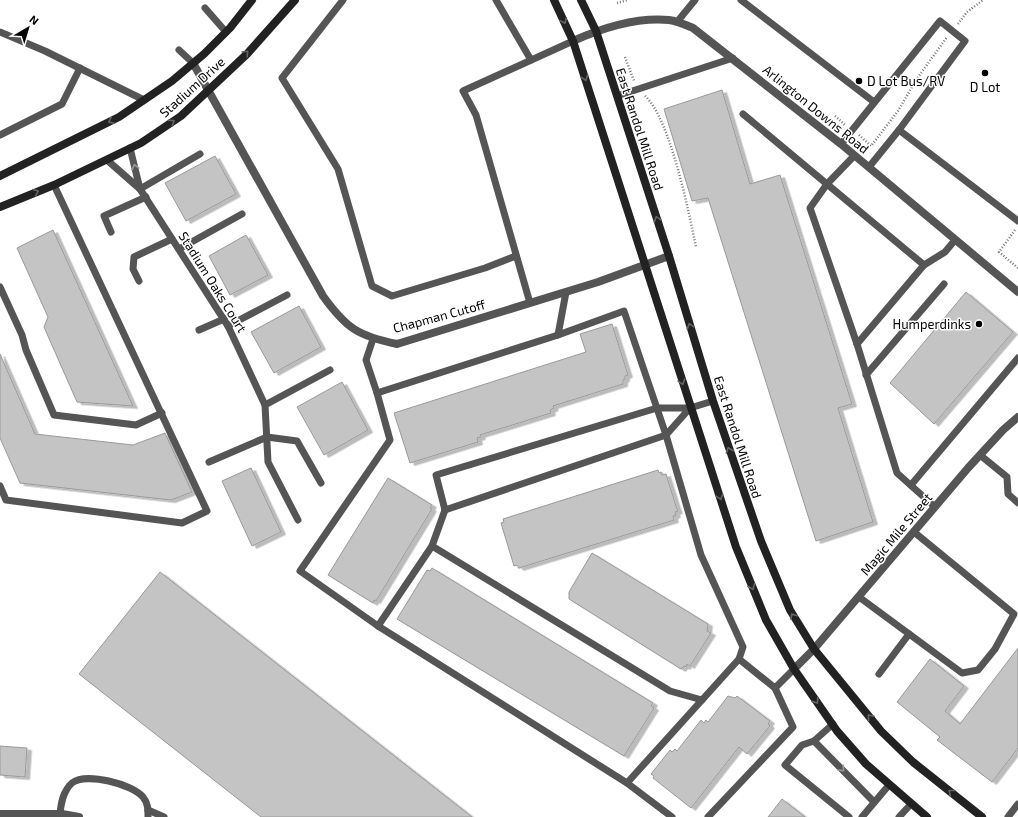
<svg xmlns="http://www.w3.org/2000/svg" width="1018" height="817" font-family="'Exo 2',sans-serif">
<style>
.building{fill:#c4c4c4;stroke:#999;filter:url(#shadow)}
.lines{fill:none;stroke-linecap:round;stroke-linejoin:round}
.path{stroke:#777;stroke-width:2.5;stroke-dasharray:1 2;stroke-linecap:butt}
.service{stroke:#555;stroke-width:7}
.minor{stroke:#555;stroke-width:8}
.secondary{stroke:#222;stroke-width:8}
.oneway{stroke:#646464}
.oneway2{stroke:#999}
.poi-dot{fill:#000;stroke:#fff;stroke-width:1.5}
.labels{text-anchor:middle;stroke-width:3;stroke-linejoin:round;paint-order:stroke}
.poi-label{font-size:13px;fill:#000;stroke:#fff;text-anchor:start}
.street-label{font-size:13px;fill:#000;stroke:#fff}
</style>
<defs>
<filter id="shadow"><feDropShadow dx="4.5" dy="2.5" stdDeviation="0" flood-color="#0004"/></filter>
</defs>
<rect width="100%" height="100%" fill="#fff"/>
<!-- building -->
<g class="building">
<polygon points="722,90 750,184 780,175 852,404 838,408 873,522 816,541 708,198 692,201 664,109"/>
<polygon points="215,156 236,194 186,221 165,183"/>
<polygon points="53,230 133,406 77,402 44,327 48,317 17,248"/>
<polygon points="246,235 268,275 230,295 209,256"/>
<polygon points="966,292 1013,332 934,424 890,383"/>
<polygon points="299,306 321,347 274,373 251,332"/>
<polygon points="612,324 628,375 625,376 625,379 623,380 623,384 553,406 554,408 550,410 551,413 480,435 481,437 477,438 478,442 410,463 394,413 586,352 580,334"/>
<polygon points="0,354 35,434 133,445 165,433 192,492 171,500 20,483 0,438"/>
<polygon points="342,382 368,430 324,455 297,407"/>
<polygon points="251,468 281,532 252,546 222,481"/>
<polygon points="658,470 659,473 661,472 662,475 666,474 676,506 678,511 675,512 676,515 673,516 674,520 519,568 517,565 514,566 501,523 504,522 503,519"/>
<polygon points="388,478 432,505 430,508 432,509 376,601 374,600 373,603 328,575"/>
<polygon points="592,553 708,624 707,631 711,633 690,666 687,664 686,667 684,666 681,669 569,599 569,592"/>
<polygon points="432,568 653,703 651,706 654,708 624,756 397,619 427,570 430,571"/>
<polygon points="160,572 472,817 261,817 79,674"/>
<polygon points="1018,648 1018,748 992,782 937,740 940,737 897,702 930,659 964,686 945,711 960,724"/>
<polygon points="728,696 735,698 737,696 770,721 768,724 770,726 747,754 739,747 691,808 653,778 654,776 651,774 670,750 672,752 675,749 677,751 701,720 704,723 706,720 708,722"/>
<polygon points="0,746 27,748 25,777 0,775"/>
<polygon points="782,799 805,817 768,817"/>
</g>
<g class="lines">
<!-- path -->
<g class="path">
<polyline points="617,3 628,0"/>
<polyline points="958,24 967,12 983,0"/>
<polyline points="625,57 634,81"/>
<path d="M645 96C670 118 689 213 696 247"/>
<polyline points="835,116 845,125"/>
<polyline points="859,135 871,146 898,111 916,80 947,37"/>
<polyline points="1015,230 999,252 1018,268"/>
</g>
<!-- service -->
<g class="service">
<polyline points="343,0 282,78 338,169 372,286 392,296 485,268 516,256"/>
<polyline points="496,0 531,60"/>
<polyline points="741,0 874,102"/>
<polyline points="205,8 226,32"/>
<polyline points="677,22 695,0"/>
<polyline points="0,32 45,51 144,100"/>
<polyline points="179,50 193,63"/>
<polyline points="617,96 733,58"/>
<polyline points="743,114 924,265"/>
<polyline points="0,135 62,104 80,68"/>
<polyline points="841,144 940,21 965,41 899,130"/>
<polyline points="200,154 140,189 228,326 265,405 268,462 298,520"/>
<polyline points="854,156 827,184 810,208 857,344 897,473 935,507"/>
<polyline points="107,160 140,189 130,148"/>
<polyline points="869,167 899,130 1018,221"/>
<polyline points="111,232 104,216 146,197"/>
<polyline points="179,249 242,214"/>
<polyline points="139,281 133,269 134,257 172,239"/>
<polyline points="0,287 22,335 26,350 54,415 136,425 162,413"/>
<polyline points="530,303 476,115 463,91 573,41"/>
<polyline points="228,326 287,295"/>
<polyline points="199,330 224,319"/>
<polyline points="558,335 624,311 666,435 701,555 743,647 739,659"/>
<polyline points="373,339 366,360 377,393"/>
<polyline points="857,344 924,265 945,252 955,240"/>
<polyline points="866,375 944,284"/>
<polyline points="265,405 330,370"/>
<polygon points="657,408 690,408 666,435 445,510 436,475"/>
<polyline points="690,408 713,401"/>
<polyline points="980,455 1007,477 1008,494 1018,503"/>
<polyline points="209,462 267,437 297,441 321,483"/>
<polyline points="911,485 1018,358"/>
<polyline points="0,486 6,500 182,523 207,511 54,185"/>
<polyline points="445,510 432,546 670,691 702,700 739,659 775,688 794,669"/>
<polyline points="432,546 378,626 300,571 390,440 377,393 558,335 566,292"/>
<polyline points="859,597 962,673 978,670 995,649 1014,614 914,532"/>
<polyline points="378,626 627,783 672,817"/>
<polyline points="879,674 909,634"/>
<polyline points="833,724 814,741 802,745 785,765 849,817"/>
<polyline points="814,741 874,802"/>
<polyline points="627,783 702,700"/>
<polyline points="148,810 164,817"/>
<path d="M60 814C61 803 63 791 72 783 86 772 132 784 143 797 148 803 148 809 148 817"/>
<polyline points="708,817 793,727 775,688"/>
<polyline points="862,817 889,785"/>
<polyline points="899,817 911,804"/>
<polyline points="1008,817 1018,804"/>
</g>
<!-- minor -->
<g class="minor">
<path d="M573 41C602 28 637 17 669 20 677 21 686 25 693 28L841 144 1018 292"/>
<path d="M193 63 323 296C346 328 358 336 397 344L598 282 669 256"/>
<polyline points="794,669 814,649 968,468 1003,430 1018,417"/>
<polyline points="0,814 62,814 79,817"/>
</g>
<!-- secondary -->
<g class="secondary">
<polyline points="554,0 573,41 736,547 766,620 794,669 837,731 866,764 927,817"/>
<polyline points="581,0 596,31 669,256 713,401 761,541 790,610 814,649 881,731 913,762 982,817"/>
<polyline points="0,176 119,117 172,81 204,54 230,28 252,0"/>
<polyline points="0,207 54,185 141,143 181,116 247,54 295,0"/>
</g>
</g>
<!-- one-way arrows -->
<defs><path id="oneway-chevron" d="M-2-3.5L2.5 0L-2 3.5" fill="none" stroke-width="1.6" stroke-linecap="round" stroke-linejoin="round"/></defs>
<g class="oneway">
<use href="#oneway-chevron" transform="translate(564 21) rotate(66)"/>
<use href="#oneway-chevron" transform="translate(246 53) rotate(-46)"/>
<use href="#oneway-chevron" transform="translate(585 78) rotate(72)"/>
<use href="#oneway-chevron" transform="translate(111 121) rotate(154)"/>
<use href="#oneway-chevron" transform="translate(172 122) rotate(-34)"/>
<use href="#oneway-chevron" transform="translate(36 192) rotate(-23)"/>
<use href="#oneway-chevron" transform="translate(657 219) rotate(-108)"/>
<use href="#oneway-chevron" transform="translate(690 326) rotate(-107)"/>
<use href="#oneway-chevron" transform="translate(682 382) rotate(72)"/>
<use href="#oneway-chevron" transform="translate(729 450) rotate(-109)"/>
<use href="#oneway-chevron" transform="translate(720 497) rotate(72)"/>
<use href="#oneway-chevron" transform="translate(752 587) rotate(68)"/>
<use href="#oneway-chevron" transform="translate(793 616) rotate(-122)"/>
<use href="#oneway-chevron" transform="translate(816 701) rotate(55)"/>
<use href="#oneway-chevron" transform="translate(870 717) rotate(-130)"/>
<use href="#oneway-chevron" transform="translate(951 792) rotate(-141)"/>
</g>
<g class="oneway2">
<use href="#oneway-chevron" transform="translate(135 167) rotate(-104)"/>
<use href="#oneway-chevron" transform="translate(842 769) rotate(46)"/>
</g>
<!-- markers -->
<g class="poi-dot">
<circle cx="985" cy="73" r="4"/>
<circle cx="859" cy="81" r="4"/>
<circle cx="979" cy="324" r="4"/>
</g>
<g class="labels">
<!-- poi labels -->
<g class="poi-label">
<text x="867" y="86">D Lot Bus/RV</text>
<text x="985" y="92" text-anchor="middle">D Lot</text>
<text x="971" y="329" text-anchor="end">Humperdinks</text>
</g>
<!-- street labels -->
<g class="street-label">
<text transform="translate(192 87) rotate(-42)" y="5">Stadium Drive</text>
<text transform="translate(816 109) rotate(39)" y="5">Arlington Downs Road</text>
<text transform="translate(640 129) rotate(72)" y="5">East Randol Mill Road</text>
<text transform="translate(213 282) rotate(58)" y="5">Stadium Oaks Court</text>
<text transform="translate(439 316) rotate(-15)" y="5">Chapman Cutoff</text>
<text transform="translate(738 437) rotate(72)" y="5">East Randol Mill Road</text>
<text transform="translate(896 534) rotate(-50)" y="5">Magic Mile Street</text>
</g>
</g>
<!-- north arrow -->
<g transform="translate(28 28) rotate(38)" stroke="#ffffff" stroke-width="3" paint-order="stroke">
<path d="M0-3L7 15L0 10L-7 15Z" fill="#000000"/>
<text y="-6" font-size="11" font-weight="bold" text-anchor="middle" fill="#000000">N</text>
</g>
</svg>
